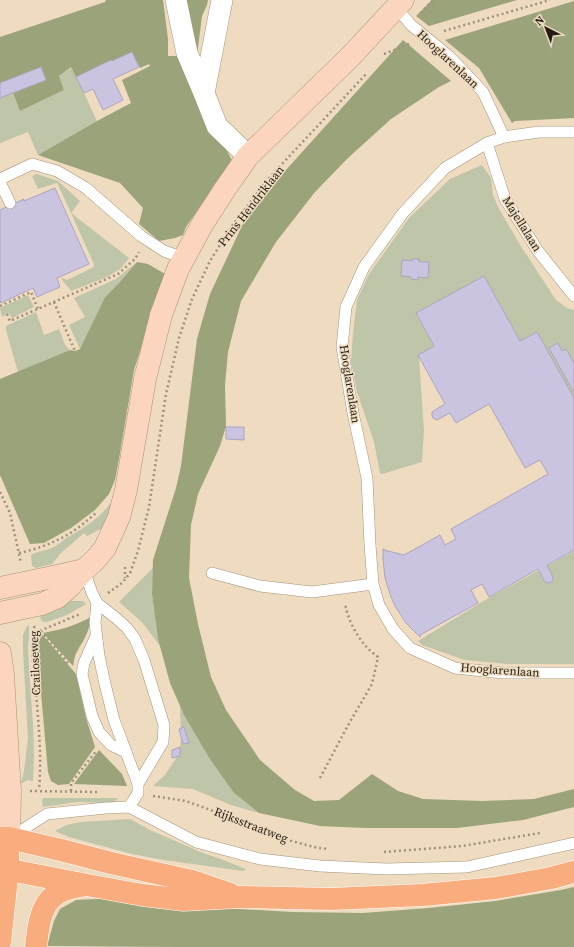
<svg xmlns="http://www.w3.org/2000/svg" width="574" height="947" font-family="'Source Serif 4',serif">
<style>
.green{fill:#bfc5a9}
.forest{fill:#9aa379}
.building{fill:#cbc4e1;stroke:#aca5c1}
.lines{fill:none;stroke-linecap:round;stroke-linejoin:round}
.service-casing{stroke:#a5947b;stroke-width:12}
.minor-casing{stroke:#a5947b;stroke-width:22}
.secondary-casing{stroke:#a5947b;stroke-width:23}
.primary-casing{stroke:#fff;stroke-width:23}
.path{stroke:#a0917d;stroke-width:2.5;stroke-dasharray:2 3;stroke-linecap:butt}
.service{stroke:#fff;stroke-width:11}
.minor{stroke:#fff;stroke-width:21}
.secondary{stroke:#fcd5be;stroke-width:22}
.primary{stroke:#f9ac7d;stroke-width:22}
.labels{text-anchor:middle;stroke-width:3;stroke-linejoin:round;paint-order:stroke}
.street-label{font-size:12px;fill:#241d13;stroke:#eedbc0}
</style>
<rect width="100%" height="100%" fill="#eedbc0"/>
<!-- green -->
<g class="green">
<polygon points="72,67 97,121 38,155 28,132 0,143 0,98 13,93 20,111 64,90 59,76"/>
<polygon points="482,165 491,178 493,195 499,209 522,248 556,300 567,308 574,310 574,400 520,342 484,278 417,316 435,348 419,357 424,431 422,462 382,474 380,473 374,442 357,392 351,362 353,334 357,300 369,274 409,218 450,179"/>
<polygon points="37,174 58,181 80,201 71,213 129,258 120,269 107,277 71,291 60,277 67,280 94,267 94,264 71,213 57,183 38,189 32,176"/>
<polygon points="137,262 119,283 105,297 80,349 69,325 85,317 74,298 116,279"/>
<polygon points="28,295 34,307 12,318 9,313 2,317 0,308"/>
<polygon points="36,312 44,335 59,329 65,345 70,350 18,372 6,330 6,326"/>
<path d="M113 499 109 518 103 528 87 536 84 533 61 553 52 564 36 568 32 566 31 555C37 551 45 551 52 548 56 546 61 542 65 539 83 528 102 518 113 499Z"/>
<polygon points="574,551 574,664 507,664 465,660 422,645 418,641 490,597"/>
<polygon points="153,568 152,594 158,639 160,646 142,622 119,602"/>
<polygon points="67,601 83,601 86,604 67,615 47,622 44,622 41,620 40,617 42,614"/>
<polygon points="29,625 29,637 28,648 30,684 33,724 34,756 33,781 27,780 23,783 20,783 22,779 24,771 28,738 23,651 23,635 27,626"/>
<polygon points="180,706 184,715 234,793 259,813 231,805 193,789 153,786 165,775 177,757 180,748 181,737"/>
<polygon points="43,798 118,798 113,803 77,802 43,807 42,801"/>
<polygon points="130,819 150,830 203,853 218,858 246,869 243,871 164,860 132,854 69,837 55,831 67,825 81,822"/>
</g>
<!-- forest -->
<g class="forest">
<polygon points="106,0 163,0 168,39 168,56 183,56 215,130 232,160 186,227 183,235 175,238 159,241 139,224 143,208 120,183 38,155 97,121 131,103 122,80 150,66 149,64 140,68 132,52 112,61 111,60 76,77 71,67 59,76 64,90 20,111 13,93 46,80 41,67 0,83 0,37 105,2"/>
<polygon points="179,0 208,0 207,5 202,16 197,55"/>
<polygon points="432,0 517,0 429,26 416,16"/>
<polygon points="574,1 574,118 515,121 512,123 479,68 445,40"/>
<polygon points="403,40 451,81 439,87 391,119 348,158 315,192 276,242 241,301 228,352 225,385 226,426 220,446 198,494 191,525 189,578 198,624 211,677 226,710 260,760 295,790 314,801 339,800 372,774 398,791 423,799 482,801 534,799 574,789 574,807 523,820 457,828 365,828 320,826 259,813 234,793 210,759 184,715 170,683 158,639 152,594 153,560 176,488 181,466 197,339 210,294 249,211"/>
<polygon points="137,262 148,264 165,274 134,370 119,459 115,480 109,494 95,510 71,528 44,543 30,544 0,475 0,379 70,350 75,351 80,349 105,297 119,283"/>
<path d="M89 618C92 631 80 644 75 656 74 659 74 663 73 666L43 633C60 630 74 626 89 618Z"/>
<polygon points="42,634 76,674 86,718 95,747 69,784 58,785 51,781 48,772 37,647"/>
<polygon points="99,750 122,774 127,786 74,784"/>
<polygon points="574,887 574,947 175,947 47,946 54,921 60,909 76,900 119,898 204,907 292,912 363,913 429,908 495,901 561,890"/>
</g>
<!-- building -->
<g class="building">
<polygon points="132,52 139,67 113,79 123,100 103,110 93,89 84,93 76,77 111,60 112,61"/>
<polygon points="41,67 46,80 0,98 0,83"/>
<polygon points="55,188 89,264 57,278 60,287 37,297 33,288 1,303 0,300 0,210 24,199 24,201"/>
<polygon points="412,259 419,259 419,262 429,262 428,278 418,277 418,280 411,279 411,277 401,276 402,260 412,261"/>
<polygon points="484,276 520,341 537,332 574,398 574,550 547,565 553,577 553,580 551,582 548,583 545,582 538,569 489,597 482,584 471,590 478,603 420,635 421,636 420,637 406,623 395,606 391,597 385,578 383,559 383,549 384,549 384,550 404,555 440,535 445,545 456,539 451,529 548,474 540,460 525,468 489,404 456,423 450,413 437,420 433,418 432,415 432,412 435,410 445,404 418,355 434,346 416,313"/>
<polygon points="558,343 562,351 566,349 574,363 574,393 549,348"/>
<polygon points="226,427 244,427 244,440 226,439"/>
<polygon points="184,727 189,743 183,744 179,729"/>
<polygon points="180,747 180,756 172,758 172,750"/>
</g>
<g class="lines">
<defs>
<g id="service">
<polyline points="396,7 411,25 450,57 483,92 504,137"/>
<polyline points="574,132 539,132 504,137 487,143 445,168 403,213 364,267 346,307 342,347 353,413 367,478 370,545 373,584 379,605 393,629 410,648 455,668 503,673 574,673"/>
<polyline points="487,143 505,199 538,251 574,296"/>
<polyline points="0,179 32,164 57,171 86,188 141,236 164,251 184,258"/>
<polyline points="0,182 10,203"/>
<polyline points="84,570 92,593 97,603 116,618 127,628 135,639 144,660 164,725 163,742 138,784"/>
<polyline points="212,573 260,586 312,592 373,584"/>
<polyline points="97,603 95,623 99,656 105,684 114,720 138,784 138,793 129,807"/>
<polyline points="96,636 84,663 82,674 92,716 99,732 111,745 126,752"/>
<polyline points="10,838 47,814 106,808 129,807 196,842 260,859 320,866 386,869 467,867 574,843"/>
</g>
<g id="minor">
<polyline points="176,0 187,53 204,93"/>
<polyline points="222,0 204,93 217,126 248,156"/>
</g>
<g id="secondary">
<polyline points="0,588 48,578 84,570"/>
<polyline points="0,613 42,604 58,597 70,586 84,570 95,560 105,548 119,517 126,490 145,379 161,315 178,269 184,258 203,223 225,189 248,156 350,57 403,0"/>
<polyline points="0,653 3,675 10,791 9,838"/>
</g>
<g id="primary">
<polyline points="0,838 9,838 61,850 111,863 192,881 230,894"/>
<polyline points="0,868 87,885 142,895 184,900 240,897 331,899 423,895 496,888 551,878 574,872"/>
<polyline points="0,942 8,869 8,854"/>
<path d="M36 947C38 928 40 901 60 892 68 888 76 887 84 885"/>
</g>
</defs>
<!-- service casing -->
<use href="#service" class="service-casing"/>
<!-- minor casing -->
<use href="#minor" class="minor-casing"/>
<!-- secondary casing -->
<use href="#secondary" class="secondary-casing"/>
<!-- primary casing -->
<use href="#primary" class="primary-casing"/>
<!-- path -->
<g class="path">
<polyline points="421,13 433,0"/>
<polyline points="444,31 550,0"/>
<polyline points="384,54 409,44"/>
<polyline points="54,302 65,328 75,351"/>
<polyline points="0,306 31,292 38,309"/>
<polyline points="7,314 10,321 118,274 135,259 139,252"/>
<polyline points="0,492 10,513 21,563"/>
<path d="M19 553C38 549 56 542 72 532 81 526 89 519 97 512"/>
<polyline points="125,567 125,578"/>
<polyline points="108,593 122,583 130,573 138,551 149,507 166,394 179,338 192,299 210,261 232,226 269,178 367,73"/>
<path d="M34 626 36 634 32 646C35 693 43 744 39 790"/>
<polyline points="41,631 68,663"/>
<polyline points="36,634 42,630 80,614"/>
<path d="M320 778 347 727 372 684 378 657C373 653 368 649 364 644 355 633 347 617 345 603"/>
<polyline points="30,791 97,792"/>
<polyline points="71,791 71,783 97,750"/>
<polyline points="153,796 186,801 235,819 269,835 318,848 329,849"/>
<polyline points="384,852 462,846 540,833"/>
</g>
<!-- service -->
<use href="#service" class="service"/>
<!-- minor -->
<use href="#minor" class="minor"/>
<!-- secondary -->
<use href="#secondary" class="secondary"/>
<!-- primary -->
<use href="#primary" class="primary"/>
</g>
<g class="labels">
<!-- street labels -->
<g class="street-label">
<text transform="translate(448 59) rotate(43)" y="4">Hooglarenlaan</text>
<text transform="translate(251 206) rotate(-52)" y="4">Prins Hendriklaan</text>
<text transform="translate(522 224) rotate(58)" y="4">Majellalaan</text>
<text transform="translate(350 384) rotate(81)" y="4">Hooglarenlaan</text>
<text transform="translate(35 663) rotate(-92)" y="4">Crailoseweg</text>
<text transform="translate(500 670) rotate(4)" y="4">Hooglarenlaan</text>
<text transform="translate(251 825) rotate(21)" y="4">Rijksstraatweg</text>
</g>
</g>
<!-- north arrow -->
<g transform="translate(546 28) rotate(318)" stroke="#eedbc0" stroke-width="3" paint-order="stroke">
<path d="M0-3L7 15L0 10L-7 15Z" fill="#241d13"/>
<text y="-6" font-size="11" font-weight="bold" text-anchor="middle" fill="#241d13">N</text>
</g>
</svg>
